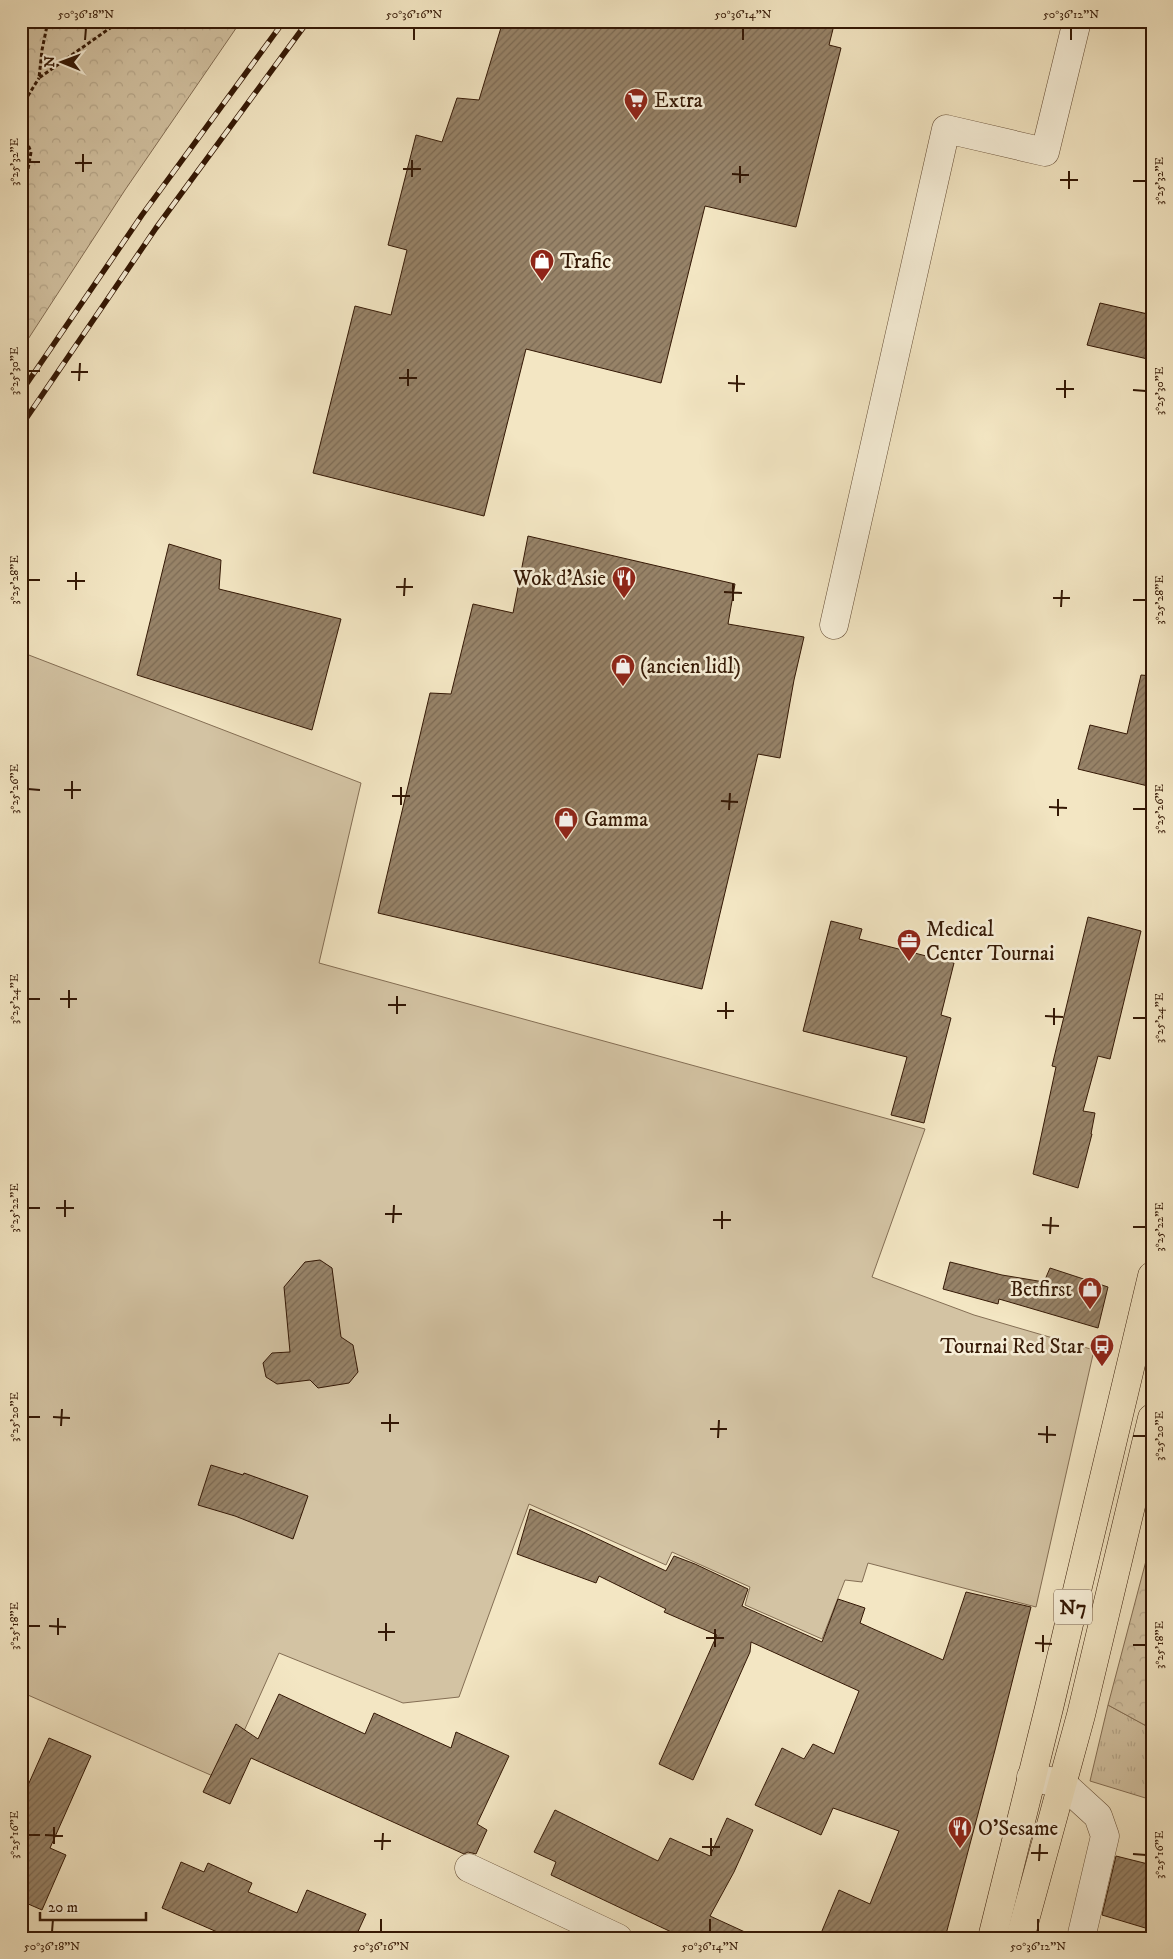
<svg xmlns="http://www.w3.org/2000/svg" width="1173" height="1959" font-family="'IM FELL DW Pica',serif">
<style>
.grass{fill:url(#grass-tufts);stroke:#846e54}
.forest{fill:url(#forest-crowns);stroke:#846e54}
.park{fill:#d3c3a3;stroke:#846e54}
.building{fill:url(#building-hatch);stroke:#341805}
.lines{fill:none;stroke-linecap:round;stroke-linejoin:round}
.minor-casing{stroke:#644c34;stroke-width:29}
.major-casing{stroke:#341805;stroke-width:29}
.path{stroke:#341805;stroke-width:3;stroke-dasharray:4 2.5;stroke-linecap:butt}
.minor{stroke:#f7efd8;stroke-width:28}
.major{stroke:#f3e6c3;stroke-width:28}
.rail-casing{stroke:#341805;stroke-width:5.5}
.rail{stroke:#f7efd8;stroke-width:4;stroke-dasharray:11;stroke-linecap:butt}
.ticks{fill:none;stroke:#341805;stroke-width:2}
.labels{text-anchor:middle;stroke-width:5;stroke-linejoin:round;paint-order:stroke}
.shield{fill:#f7efd8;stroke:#6e5844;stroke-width:1}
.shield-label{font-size:20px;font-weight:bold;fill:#341805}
.poi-label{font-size:21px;fill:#341805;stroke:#f7efd8;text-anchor:start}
.neatline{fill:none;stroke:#341805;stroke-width:2}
.ticks-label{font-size:12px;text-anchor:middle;fill:#341805}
</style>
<defs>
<pattern id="grass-tufts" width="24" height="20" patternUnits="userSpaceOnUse" patternTransform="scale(1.25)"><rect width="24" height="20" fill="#d3c3a3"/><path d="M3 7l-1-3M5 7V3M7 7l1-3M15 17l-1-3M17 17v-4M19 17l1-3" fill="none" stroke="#b6a78b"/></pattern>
<pattern id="forest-crowns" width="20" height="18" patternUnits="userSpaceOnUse" patternTransform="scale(1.25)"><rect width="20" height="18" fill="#d3c3a3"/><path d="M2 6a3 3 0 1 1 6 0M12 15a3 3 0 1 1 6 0" fill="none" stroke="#b6a78b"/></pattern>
<pattern id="building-hatch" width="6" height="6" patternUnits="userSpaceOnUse" patternTransform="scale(1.25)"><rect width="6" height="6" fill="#978368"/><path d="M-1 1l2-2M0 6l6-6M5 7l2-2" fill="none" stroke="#7c6a54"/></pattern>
</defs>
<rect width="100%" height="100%" fill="#f3e6c3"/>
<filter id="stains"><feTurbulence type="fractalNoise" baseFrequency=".004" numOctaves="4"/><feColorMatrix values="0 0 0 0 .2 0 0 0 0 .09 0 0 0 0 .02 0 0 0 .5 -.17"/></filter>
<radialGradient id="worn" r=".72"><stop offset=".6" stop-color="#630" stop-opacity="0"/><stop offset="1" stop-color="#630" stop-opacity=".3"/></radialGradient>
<!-- grass -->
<polygon class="grass" points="1108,1705 1152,1729 1152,1800 1090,1781"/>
<!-- forest -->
<g class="forest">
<polygon points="21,21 241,21 125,190 21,350"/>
<polygon points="1152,1538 1152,1729 1108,1705"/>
</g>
<!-- park -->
<polygon class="park" points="21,652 361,783 319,963 925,1129 872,1277 974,1315 1094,1350 1036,1607 868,1563 862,1582 845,1580 822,1639 745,1605 750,1587 672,1552 666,1565 529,1504 459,1697 403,1703 279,1653 222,1780 21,1692 21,1618 24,1603 21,1597"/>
<!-- building -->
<g class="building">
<polygon points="503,21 835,21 829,45 841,48 796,227 705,206 661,383 526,349 484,516 313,473 355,306 391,315 407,250 388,245 416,135 442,142 457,98 479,100"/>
<polygon points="1100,303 1152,315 1152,360 1087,345"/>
<polygon points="528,536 735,584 728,624 804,637 794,680 780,758 758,754 702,989 378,913 430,693 451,694 473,604 513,613"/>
<polygon points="169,544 221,560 219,589 341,619 312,730 137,675"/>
<polygon points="1141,675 1152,676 1152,787 1078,769 1090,725 1127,734"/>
<polygon points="1088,917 1141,931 1110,1059 1098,1056 1083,1111 1095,1113 1091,1134 1092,1134 1078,1188 1033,1174 1056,1067 1052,1066"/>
<polygon points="831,921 862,929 859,939 954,963 941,1015 951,1018 924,1123 891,1115 907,1057 803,1031"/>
<polygon points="320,1260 332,1268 341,1337 353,1345 358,1372 349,1383 318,1388 310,1380 277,1384 266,1377 263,1363 272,1353 290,1352 284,1287 305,1262"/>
<polygon points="950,1262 1002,1275 1044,1282 1050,1268 1108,1287 1098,1328 999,1299 998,1304 943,1289"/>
<polygon points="211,1465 243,1475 244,1473 308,1496 293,1539 235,1516 198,1505"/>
<polygon points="530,1509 581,1531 666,1571 674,1556 695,1564 748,1589 742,1606 822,1642 838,1599 865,1608 860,1623 943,1660 966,1592 1031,1607 995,1750 945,1938 819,1938 839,1890 870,1904 899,1831 833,1808 821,1835 755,1805 782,1748 804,1759 813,1744 834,1754 859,1691 751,1642 750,1652 693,1780 659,1764 717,1635 664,1612 666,1609 599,1576 596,1583 517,1554"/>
<polygon points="279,1694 365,1734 374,1713 451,1748 456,1732 509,1756 477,1824 487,1830 476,1854 468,1852 464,1854 251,1758 230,1804 203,1792 236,1724 258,1739"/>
<polygon points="49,1738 91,1756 50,1848 66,1855 42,1910 26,1903 21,1912 21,1801"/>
<polygon points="555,1810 658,1861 670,1838 710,1856 727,1818 753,1830 734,1872 710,1916 758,1938 684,1938 551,1875 556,1862 534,1852"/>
<polygon points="1116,1856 1152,1865 1152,1930 1102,1915"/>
<polygon points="181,1862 204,1872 208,1863 252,1883 248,1892 297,1913 307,1890 366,1914 355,1938 231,1938 162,1908"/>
</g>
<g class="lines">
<defs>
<g id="minor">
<polyline points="834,625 946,129 1045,152 1077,21"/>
<polyline points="1031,1777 1063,1784 1098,1816 1105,1836 1081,1938"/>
<polyline points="469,1868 618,1938"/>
</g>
<g id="major">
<polyline points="992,1938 1049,1708 1152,1276"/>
<polyline points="1020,1938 1081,1715 1152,1418"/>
</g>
</defs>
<!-- minor casing -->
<use href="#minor" class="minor-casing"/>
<!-- major casing -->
<use href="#major" class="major-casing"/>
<!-- path -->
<g class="path">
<polyline points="48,21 42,50 39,78 120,21"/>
<polyline points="21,107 39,78"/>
<polyline points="21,128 31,152 26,181 21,187"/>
</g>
<!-- minor -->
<use href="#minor" class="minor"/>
<!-- major -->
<use href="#major" class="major"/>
<defs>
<g id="rail">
<polyline points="21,392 142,215 284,21"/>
<polyline points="21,426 156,228 308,21"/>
</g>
</defs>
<!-- rail casing -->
<use href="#rail" class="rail-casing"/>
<!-- rail -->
<use href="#rail" class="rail"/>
</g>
<!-- ticks -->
<path class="ticks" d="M85 40 86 28M414 40V28M743 40V28M1071 40V28M28 162H40M75 163H92M403 169H421M83 172V154M732 174 749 175M412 177V160M1060 180H1078M1133 181H1146M740 183V166M1069 189V171M28 371H40M71 372H88M399 378H417M79 381 80 363M728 383 745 384M408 386V369M1056 389H1074M1133 390 1146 391M737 392V375M1065 398V380M28 580H40M67 581H85M396 587H413M76 590V572M724 592 742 593M404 596 405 578M1053 598H1070M1133 600H1146M733 601V584M1061 607 1062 590M28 789 40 790M64 790H81M392 796H410M72 799V781M721 801 738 802M401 805V787M1049 807 1067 808M1133 809H1146M729 810 730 793M1058 816V799M28 999H40M60 999H77M388 1005H406M69 1008V990M717 1011H734M397 1014V996M1045 1016 1063 1017M1133 1018H1146M726 1019V1002M1054 1025V1008M28 1208H40M56 1208H74M385 1214H402M65 1217V1200M713 1220H731M393 1223 394 1205M1042 1225 1059 1226M1133 1227H1146M722 1229V1211M1050 1234 1051 1217M28 1417H40M53 1417 70 1418M381 1423H399M61 1426 62 1409M710 1429H727M390 1432V1414M1038 1434 1056 1435M1133 1436H1146M718 1438 719 1420M1047 1443V1426M28 1626H40M49 1626 66 1627M378 1632H395M58 1635V1618M706 1638H724M386 1641V1623M1035 1643 1052 1644M1133 1645H1146M715 1647V1629M1043 1652V1635M28 1835H40M45 1835 63 1836M374 1841H391M54 1844V1827M702 1847H720M382 1850 383 1833M1031 1853H1048M1133 1854 1146 1855M711 1856V1838M1039 1861 1040 1844M52 1932 53 1919M381 1932V1919M710 1932V1919M1038 1932V1919"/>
<!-- icons -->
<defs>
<symbol id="supermarket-pin" viewBox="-11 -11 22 30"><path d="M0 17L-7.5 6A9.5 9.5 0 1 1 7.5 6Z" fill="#8f2418" stroke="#f7efd8"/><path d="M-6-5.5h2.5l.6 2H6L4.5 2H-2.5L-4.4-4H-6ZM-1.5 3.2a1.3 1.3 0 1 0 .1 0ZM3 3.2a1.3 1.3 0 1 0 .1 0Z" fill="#fff"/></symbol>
<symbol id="shop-pin" viewBox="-11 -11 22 30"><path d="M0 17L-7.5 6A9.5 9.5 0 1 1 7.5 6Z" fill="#8f2418" stroke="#f7efd8"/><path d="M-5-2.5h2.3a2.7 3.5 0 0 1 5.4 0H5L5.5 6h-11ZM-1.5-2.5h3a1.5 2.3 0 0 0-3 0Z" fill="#fff"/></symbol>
<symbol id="restaurant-pin" viewBox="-11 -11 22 30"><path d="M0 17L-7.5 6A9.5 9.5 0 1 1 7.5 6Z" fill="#8f2418" stroke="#f7efd8"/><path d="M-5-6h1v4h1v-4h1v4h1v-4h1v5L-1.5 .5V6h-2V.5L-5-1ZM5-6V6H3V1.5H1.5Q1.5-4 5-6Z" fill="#fff"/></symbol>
<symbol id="office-pin" viewBox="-11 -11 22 30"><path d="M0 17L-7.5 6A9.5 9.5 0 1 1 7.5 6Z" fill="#8f2418" stroke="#f7efd8"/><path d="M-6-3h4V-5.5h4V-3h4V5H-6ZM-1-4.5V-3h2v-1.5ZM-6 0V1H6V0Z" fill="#fff"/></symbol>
<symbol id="bus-pin" viewBox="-11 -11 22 30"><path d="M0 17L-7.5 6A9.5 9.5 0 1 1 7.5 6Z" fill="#8f2418" stroke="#f7efd8"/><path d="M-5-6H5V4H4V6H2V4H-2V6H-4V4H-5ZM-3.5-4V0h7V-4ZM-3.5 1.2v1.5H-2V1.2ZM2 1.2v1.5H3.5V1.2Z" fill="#fff"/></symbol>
</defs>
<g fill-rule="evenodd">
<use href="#supermarket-pin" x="622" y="86" width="28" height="38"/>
<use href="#shop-pin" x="528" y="247" width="28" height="38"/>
<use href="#restaurant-pin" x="610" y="564" width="28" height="38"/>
<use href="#shop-pin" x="609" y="652" width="28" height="38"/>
<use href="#shop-pin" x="552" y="805" width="28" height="38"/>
<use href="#office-pin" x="895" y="927" width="28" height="38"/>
<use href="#shop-pin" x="1076" y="1275" width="28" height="38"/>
<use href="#bus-pin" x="1088" y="1332" width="28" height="38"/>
<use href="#restaurant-pin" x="946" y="1814" width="28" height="38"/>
</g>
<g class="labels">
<!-- shield labels -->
<rect class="shield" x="1054" y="1589.5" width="38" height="35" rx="4"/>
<g class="shield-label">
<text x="1073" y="1614">N7</text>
</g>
<!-- poi labels -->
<g class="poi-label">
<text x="654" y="107">Extra</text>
<text x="560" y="268">Trafic</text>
<text x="606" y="585" text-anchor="end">Wok d'Asie</text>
<text x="640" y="673">(ancien lidl)</text>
<text x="584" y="826">Gamma</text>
<text x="926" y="936">Medical<tspan x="926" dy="24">Center Tournai</tspan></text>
<text x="1072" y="1296" text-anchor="end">Betfirst</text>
<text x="1084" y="1353" text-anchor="end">Tournai Red Star</text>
<text x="978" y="1835">O'Sesame</text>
</g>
</g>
<!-- margin -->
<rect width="1173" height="1959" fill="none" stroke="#f3e6c3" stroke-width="55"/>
<!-- north arrow -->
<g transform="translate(62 62) rotate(271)" stroke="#f7efd8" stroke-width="4" paint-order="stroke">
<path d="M0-4L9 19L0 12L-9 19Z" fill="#341805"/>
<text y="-8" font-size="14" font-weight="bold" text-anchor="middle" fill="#341805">N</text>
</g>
<!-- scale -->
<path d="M40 1912v8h106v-8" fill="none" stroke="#341805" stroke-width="2.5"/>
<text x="48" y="1912" font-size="15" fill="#341805" stroke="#f7efd8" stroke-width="4" paint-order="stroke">20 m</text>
<rect x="28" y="28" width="1118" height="1904" class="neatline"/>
<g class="ticks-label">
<text x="86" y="18">50°36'18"N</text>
<text x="414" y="18">50°36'16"N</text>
<text x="743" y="18">50°36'14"N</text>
<text x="1071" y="18">50°36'12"N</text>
<text transform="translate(14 162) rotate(-90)" y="4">3°25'32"E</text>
<text transform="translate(1159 181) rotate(-90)" y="4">3°25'32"E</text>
<text transform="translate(14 371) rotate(-90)" y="4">3°25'30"E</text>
<text transform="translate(1159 391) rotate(-90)" y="4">3°25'30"E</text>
<text transform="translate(14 580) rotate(-90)" y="4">3°25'28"E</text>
<text transform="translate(1159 600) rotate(-90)" y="4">3°25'28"E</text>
<text transform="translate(14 789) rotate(-90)" y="4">3°25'26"E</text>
<text transform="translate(1159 809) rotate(-90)" y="4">3°25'26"E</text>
<text transform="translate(14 999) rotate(-90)" y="4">3°25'24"E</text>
<text transform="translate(1159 1018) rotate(-90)" y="4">3°25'24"E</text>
<text transform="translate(14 1208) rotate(-90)" y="4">3°25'22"E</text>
<text transform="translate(1159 1227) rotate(-90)" y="4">3°25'22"E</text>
<text transform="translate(14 1417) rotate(-90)" y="4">3°25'20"E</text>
<text transform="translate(1159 1436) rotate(-90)" y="4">3°25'20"E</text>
<text transform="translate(14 1626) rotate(-90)" y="4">3°25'18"E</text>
<text transform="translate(1159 1645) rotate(-90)" y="4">3°25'18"E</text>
<text transform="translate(14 1835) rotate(-90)" y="4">3°25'16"E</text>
<text transform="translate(1159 1855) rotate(-90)" y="4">3°25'16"E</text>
<text x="52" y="1950">50°36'18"N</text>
<text x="381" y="1950">50°36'16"N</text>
<text x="710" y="1950">50°36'14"N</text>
<text x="1038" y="1950">50°36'12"N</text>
</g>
<rect width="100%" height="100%" filter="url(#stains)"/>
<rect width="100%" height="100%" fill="url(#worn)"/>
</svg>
